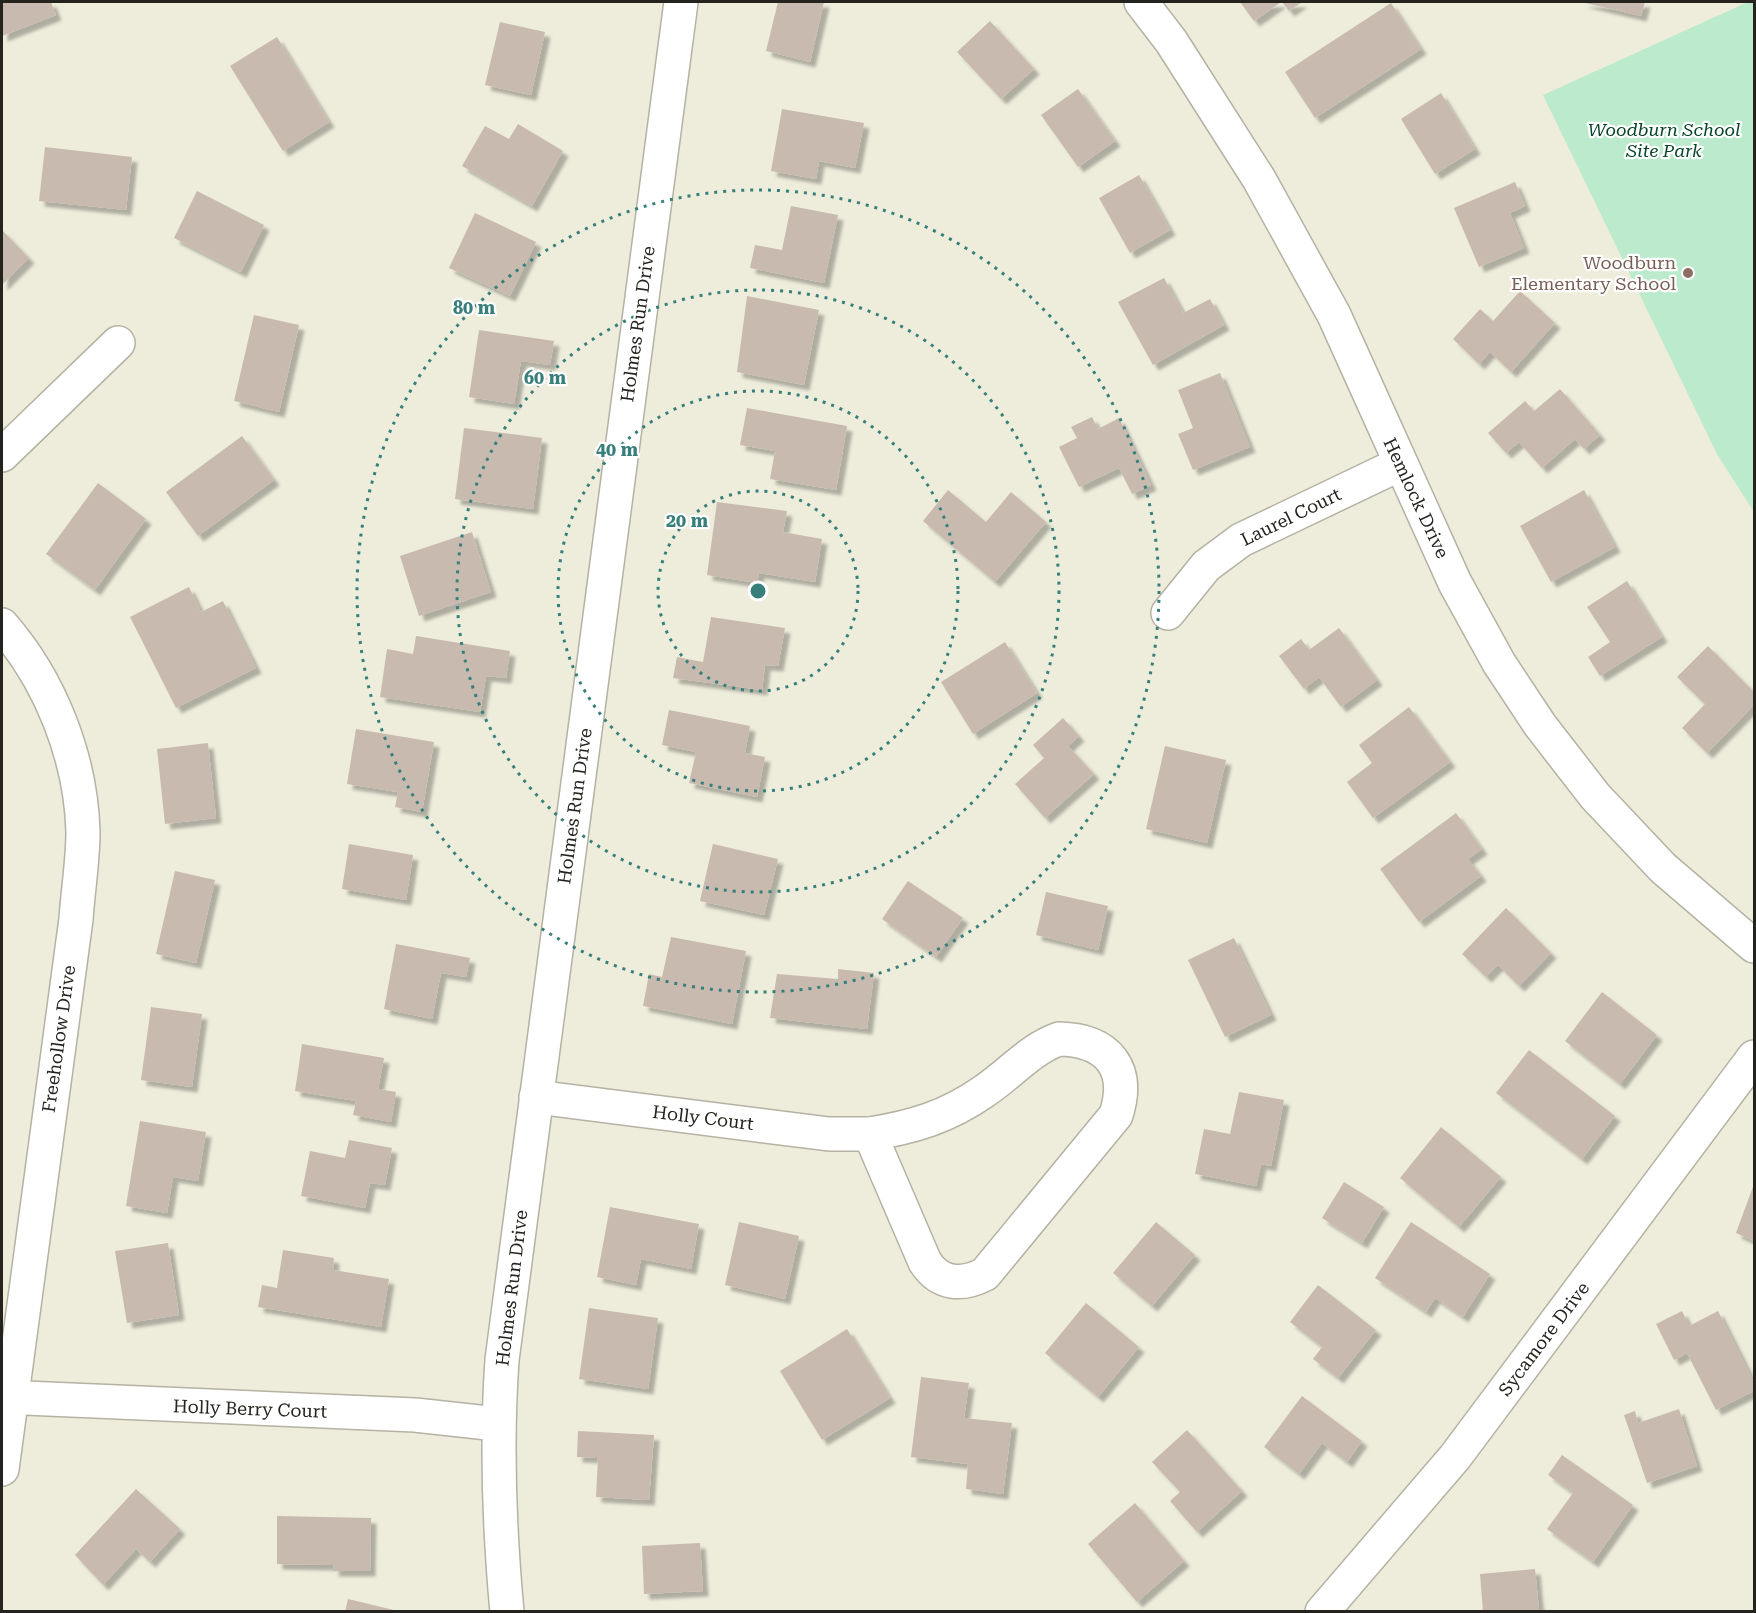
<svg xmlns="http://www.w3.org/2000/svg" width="1756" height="1613" font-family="'Roboto Serif',serif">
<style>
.green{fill:#bbeacd}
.building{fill:#c9bab0;filter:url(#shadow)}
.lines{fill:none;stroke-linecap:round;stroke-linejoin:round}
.minor-casing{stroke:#b5b2a3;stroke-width:36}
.minor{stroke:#fff;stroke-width:33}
.ring{fill:none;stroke:#377f7b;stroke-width:3;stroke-dasharray:3 6}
.education-dot{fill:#8d6e63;stroke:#fff;stroke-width:2}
.labels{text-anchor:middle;stroke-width:4.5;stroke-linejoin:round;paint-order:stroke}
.park-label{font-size:18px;font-style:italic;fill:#064428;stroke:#fff}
.education-label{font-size:18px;fill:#785e54;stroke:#fff;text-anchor:end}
.street-label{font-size:18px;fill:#24231d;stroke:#fff}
.centre{fill:#377f7b;stroke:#fff;stroke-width:3}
.ring-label{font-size:18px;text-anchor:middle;font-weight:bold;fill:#377f7b;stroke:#fff;stroke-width:4.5;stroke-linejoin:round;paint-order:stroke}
</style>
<defs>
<filter id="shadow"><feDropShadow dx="5.5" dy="5.5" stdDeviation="1.5" flood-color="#0004"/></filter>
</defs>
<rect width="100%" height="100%" fill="#eeecdb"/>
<!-- green -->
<polygon class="green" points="1748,2 1754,2 1754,512 1717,454 1543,95"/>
<!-- building -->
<g class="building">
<polygon points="2,2 51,2 56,15 2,36"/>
<polygon points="778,2 824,2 810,62 766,51"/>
<polygon points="1240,2 1281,2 1254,21"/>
<polygon points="1282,2 1302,2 1289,11"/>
<polygon points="1581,2 1645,2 1641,16"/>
<polygon points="1391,3 1421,49 1315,118 1285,72"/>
<polygon points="990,21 1034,69 1001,99 957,52"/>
<polygon points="500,22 545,32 531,95 485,85"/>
<polygon points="277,37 329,122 283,151 230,66"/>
<polygon points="1078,89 1115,141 1078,167 1041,115"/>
<polygon points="1441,93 1475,149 1435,174 1401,119"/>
<polygon points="782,109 864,123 855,168 819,161 816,179 771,171"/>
<polygon points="518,124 563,151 532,206 462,166 485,126 509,139"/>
<polygon points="45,147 132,157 126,210 39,201"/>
<polygon points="1139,175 1170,230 1130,253 1099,198"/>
<polygon points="1515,182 1525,206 1510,213 1524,248 1479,267 1454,208"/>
<polygon points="197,191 264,225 241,272 174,238"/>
<polygon points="791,206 838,215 824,283 750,268 755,245 782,250"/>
<polygon points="475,213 536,242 510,296 449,268"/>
<polygon points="2,230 29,258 2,285"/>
<polygon points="1164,278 1183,313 1210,299 1224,325 1153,365 1118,302"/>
<polygon points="1520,291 1555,323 1511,372 1490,352 1479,364 1453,339 1480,309 1493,321"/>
<polygon points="747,296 819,310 804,385 737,372"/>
<polygon points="254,315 299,325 279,412 234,401"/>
<polygon points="479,330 554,341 550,365 521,361 514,404 469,397"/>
<polygon points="1220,373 1250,447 1193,470 1178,434 1193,428 1178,390"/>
<polygon points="1560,389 1600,435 1584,449 1575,439 1542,468 1519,442 1506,453 1488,433 1525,401 1534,411"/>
<polygon points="747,408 847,426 836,490 770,479 775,451 740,445"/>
<polygon points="1092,417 1098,429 1119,418 1151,485 1132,494 1119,468 1079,487 1059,447 1077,438 1071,427"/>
<polygon points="464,428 542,438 533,509 455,499"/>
<polygon points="242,436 274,480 198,536 166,492"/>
<polygon points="98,483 146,519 95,590 46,554"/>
<polygon points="948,490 986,522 1011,492 1046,522 995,582 923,521"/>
<polygon points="1584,490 1615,547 1551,582 1520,526"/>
<polygon points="717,502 787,511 783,532 822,539 815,582 759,573 757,583 707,575"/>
<polygon points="472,532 491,592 419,616 400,556"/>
<polygon points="1627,581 1662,637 1600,676 1588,657 1610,642 1587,607"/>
<polygon points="189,587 201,612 223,601 256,668 176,708 130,617"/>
<polygon points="711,617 785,628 778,666 765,665 762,690 673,678 677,657 703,662"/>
<polygon points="1339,628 1377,680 1341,707 1319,677 1304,689 1279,656 1301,639 1309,650"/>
<polygon points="416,636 510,651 506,678 486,676 480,712 380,697 387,649 413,654"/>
<polygon points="1005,642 1037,693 973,734 941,682"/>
<polygon points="1708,646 1754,692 1754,705 1707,753 1682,728 1705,704 1677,677"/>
<polygon points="1409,707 1450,762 1373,818 1347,782 1372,763 1359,745"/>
<polygon points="669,710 750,726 745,753 765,757 757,797 689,783 696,752 662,745"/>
<polygon points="1063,718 1079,736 1068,746 1094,774 1045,818 1015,784 1044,758 1033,745"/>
<polygon points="356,729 434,742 422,812 395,807 398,792 347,784"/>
<polygon points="208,743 216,818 165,824 157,749"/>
<polygon points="1165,746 1226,760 1207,843 1146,829"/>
<polygon points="1456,813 1482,849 1468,859 1481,876 1419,922 1380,869"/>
<polygon points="349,844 413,855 406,900 342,889"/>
<polygon points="713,844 778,859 764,915 700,901"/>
<polygon points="175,871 215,880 196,963 156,954"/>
<polygon points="908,881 963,918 936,957 882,919"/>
<polygon points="1046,892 1108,906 1098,950 1036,935"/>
<polygon points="1506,908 1551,953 1519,986 1498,965 1486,977 1462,954"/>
<polygon points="671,937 746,951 732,1024 643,1006 649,974 662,977"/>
<polygon points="1234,938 1271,1015 1225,1037 1188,960"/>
<polygon points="396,944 470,958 466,977 441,973 432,1019 384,1009"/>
<polygon points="838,969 874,973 867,1029 770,1018 777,974 838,979"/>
<polygon points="1602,992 1657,1035 1620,1084 1565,1041"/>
<polygon points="151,1007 202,1014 192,1087 141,1080"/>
<polygon points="302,1044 384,1058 378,1089 396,1092 391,1122 353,1115 356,1101 295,1091"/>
<polygon points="1529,1050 1615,1116 1582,1159 1496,1093"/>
<polygon points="1239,1092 1284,1100 1271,1166 1261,1164 1256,1186 1195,1174 1204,1129 1230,1134"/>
<polygon points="140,1121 206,1132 198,1181 173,1177 167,1213 126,1206"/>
<polygon points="1441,1127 1501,1177 1459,1227 1400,1178"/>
<polygon points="349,1140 392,1148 385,1185 370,1183 365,1208 301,1196 310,1151 345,1158"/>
<polygon points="1344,1182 1384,1207 1362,1243 1322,1218"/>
<polygon points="1754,1184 1754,1241 1736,1233"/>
<polygon points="610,1207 699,1224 691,1269 641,1259 636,1285 597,1277"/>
<polygon points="739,1222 799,1236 785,1299 725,1285"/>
<polygon points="1156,1222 1195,1255 1152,1306 1113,1273"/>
<polygon points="1411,1222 1490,1274 1463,1317 1435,1298 1426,1312 1375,1278"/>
<polygon points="168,1243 179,1315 127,1323 115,1251"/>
<polygon points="283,1250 334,1258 333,1270 389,1279 381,1327 258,1307 262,1285 277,1288"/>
<polygon points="1318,1285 1376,1330 1338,1378 1313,1359 1322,1347 1290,1322"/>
<polygon points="1086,1303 1139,1347 1098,1397 1045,1353"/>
<polygon points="589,1308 658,1318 648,1389 579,1379"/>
<polygon points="1682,1311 1689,1326 1718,1311 1754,1383 1754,1391 1716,1410 1687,1353 1674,1360 1656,1324"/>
<polygon points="847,1329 890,1398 822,1440 780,1371"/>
<polygon points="921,1377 969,1383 964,1418 1012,1423 1003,1494 966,1489 968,1464 911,1457"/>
<polygon points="1302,1396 1362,1441 1347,1462 1322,1443 1299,1474 1264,1447"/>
<polygon points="1679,1409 1697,1466 1647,1483 1624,1415 1635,1411 1638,1423"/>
<polygon points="1187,1430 1242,1491 1197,1532 1170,1501 1180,1492 1152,1462"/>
<polygon points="578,1431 654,1435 649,1500 596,1497 598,1458 577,1457"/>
<polygon points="1562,1455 1633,1505 1593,1562 1547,1529 1573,1493 1548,1475"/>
<polygon points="136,1489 180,1529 150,1562 136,1549 103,1585 75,1555"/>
<polygon points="1135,1503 1184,1561 1137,1602 1088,1544"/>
<polygon points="277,1516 371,1518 370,1571 333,1571 334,1565 277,1564"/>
<polygon points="700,1543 703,1591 644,1594 642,1546"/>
<polygon points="1535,1569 1539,1611 1483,1612 1480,1574"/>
<polygon points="348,1599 398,1611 398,1612 345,1612"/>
</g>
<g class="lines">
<defs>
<g id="minor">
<polyline points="1141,2 1171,41 1259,179 1334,315 1455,583 1499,663 1540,725 1595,796 1663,868 1754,946"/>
<polyline points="2,455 118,343"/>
<polyline points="1168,613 1206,566 1241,540 1400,464"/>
<path d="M2 625C50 680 81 757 83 832 83 860 78 890 76 919L2 1469"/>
<path d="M1059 1039C1108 1040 1131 1068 1116 1115L985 1274C962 1286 940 1285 925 1262L870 1134C913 1127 947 1117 983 1092 1009 1075 1030 1049 1059 1039Z"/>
<polyline points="536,1097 829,1134 870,1134"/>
<polyline points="2,1397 415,1415 497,1424"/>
<path d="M507 1612C499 1526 496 1446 502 1360L681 2"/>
<polyline points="1322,1612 1455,1457 1754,1057"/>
</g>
</defs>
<!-- minor casing -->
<use href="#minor" class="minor-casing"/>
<!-- minor -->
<use href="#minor" class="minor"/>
</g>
<!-- distance rings -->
<g class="ring">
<circle cx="758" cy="591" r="100"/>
<circle cx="758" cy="591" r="200"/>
<circle cx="758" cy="591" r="301"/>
<circle cx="758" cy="591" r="401"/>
</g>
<!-- markers -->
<circle class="education-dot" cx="1688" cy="273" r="6"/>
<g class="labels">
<!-- park labels -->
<g class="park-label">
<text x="1664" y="136">Woodburn School<tspan x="1664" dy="21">Site Park</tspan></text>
</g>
<!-- education labels -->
<g class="education-label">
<text x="1676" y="269">Woodburn<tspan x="1676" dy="21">Elementary School</tspan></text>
</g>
<!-- street labels -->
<g class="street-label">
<text transform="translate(638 324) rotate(-82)" y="6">Holmes Run Drive</text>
<text transform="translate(1416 498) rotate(65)" y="6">Hemlock Drive</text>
<text transform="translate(1291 517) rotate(-26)" y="6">Laurel Court</text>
<text transform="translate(575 806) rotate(-82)" y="6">Holmes Run Drive</text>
<text transform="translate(59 1039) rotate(-82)" y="6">Freehollow Drive</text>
<text transform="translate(703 1118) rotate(7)" y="6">Holly Court</text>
<text transform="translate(512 1288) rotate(-83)" y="6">Holmes Run Drive</text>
<text transform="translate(1544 1339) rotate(-53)" y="6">Sycamore Drive</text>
<text transform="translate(250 1409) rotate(2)" y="6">Holly Berry Court</text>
</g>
</g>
<circle cx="758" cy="591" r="9" class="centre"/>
<g class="ring-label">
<text x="474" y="314">80 m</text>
<text x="545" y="384">60 m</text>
<text x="617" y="456">40 m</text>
<text x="687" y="527">20 m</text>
</g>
<!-- border -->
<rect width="1756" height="1613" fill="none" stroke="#24231d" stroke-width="6"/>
</svg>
